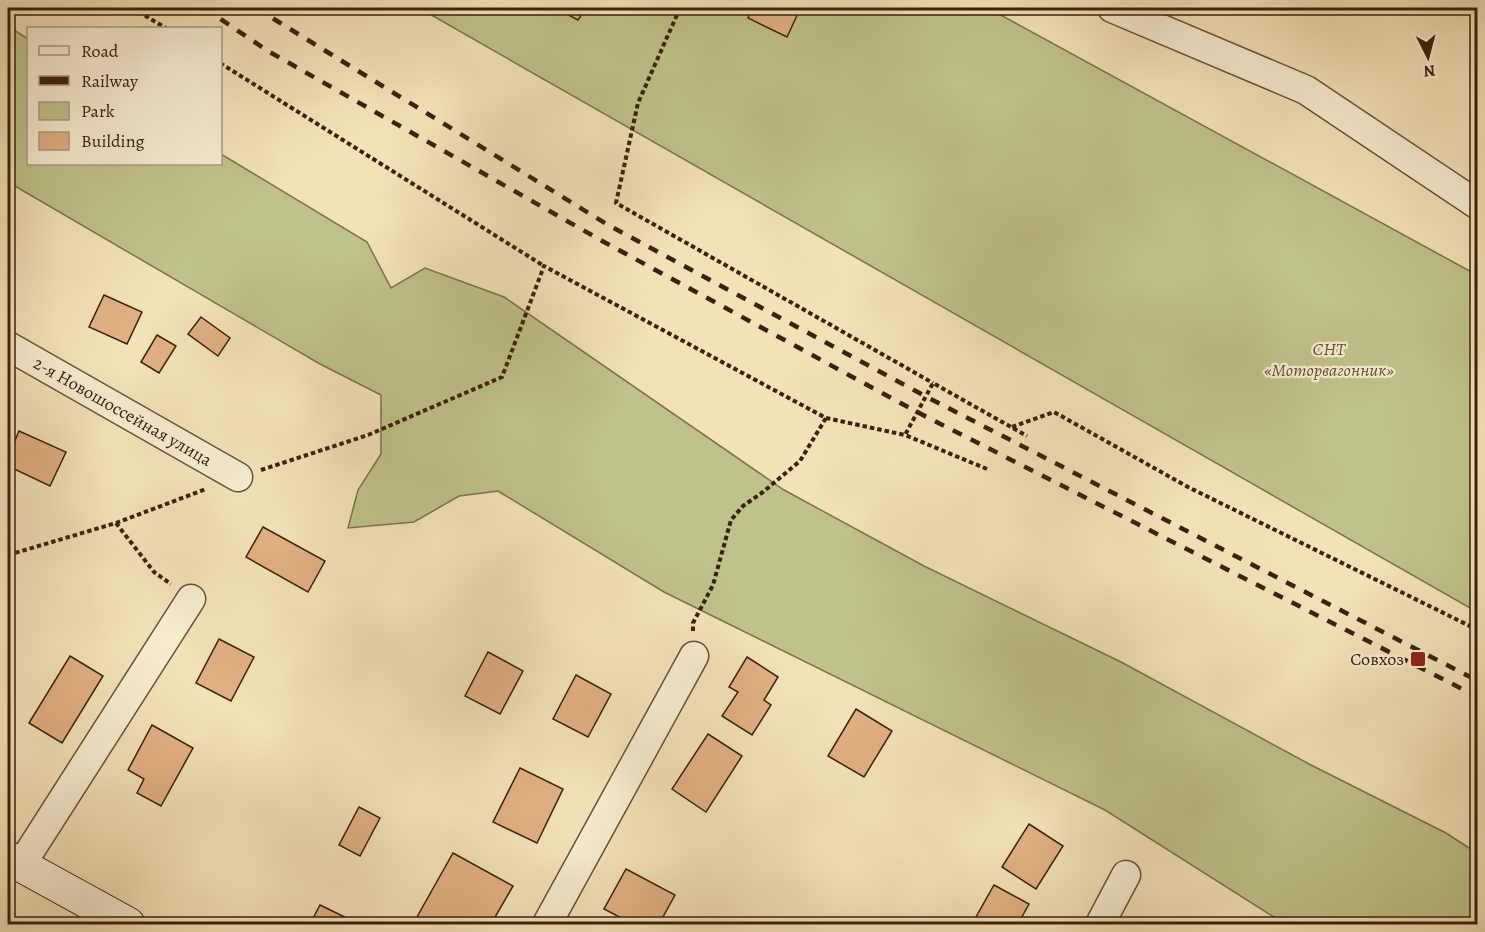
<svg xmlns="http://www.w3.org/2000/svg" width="1485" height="932" font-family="Alegreya,serif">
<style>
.green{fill:#c0c28b;stroke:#7d724c;stroke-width:1.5}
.building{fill:#e1b083;stroke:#3a210c;stroke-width:1.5}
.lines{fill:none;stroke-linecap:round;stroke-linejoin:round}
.minor-casing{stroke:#685137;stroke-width:31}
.secondary-casing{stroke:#3a210c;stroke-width:35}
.path{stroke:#3a210c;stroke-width:4;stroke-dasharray:4.5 3;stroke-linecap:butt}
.minor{stroke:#f7ecd1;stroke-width:28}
.secondary{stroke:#f7ecd1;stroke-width:33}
.rail{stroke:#3a210c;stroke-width:4.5;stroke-dasharray:10 10;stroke-linecap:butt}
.poi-dot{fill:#8f2418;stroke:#f7ecd1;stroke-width:2}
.labels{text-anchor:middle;stroke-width:4.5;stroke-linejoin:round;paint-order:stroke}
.park-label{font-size:18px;font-style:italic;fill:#625132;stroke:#f7ecd1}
.street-label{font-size:18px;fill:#3a210c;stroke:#f7ecd1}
.poi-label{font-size:18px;fill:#3a210c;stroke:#f7ecd1;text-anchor:end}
</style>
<rect width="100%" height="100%" fill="#f3e2b8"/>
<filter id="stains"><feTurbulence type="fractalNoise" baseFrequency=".00333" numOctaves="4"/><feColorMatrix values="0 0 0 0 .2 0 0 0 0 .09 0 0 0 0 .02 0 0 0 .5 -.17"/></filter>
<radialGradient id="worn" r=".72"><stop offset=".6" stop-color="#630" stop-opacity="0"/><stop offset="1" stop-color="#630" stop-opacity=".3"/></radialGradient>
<!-- green -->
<g class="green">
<polygon points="419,8 988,8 1477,275 1477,612"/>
<polygon points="8,26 28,39 28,164 220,164 221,154 367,242 391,288 425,268 504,297 784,490 924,566 1121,662 1311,765 1446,833 1477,853 1477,924 1285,924 1105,810 664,592 498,491 459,496 414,522 348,528 358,490 381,454 381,395 320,364 8,182"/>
</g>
<!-- building -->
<g class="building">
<polygon points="561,8 586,8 578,20 559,10"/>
<polygon points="752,8 797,8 800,9 787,37 748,18"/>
<polygon points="104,295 142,312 127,344 89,327"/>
<polygon points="201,317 230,338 218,356 188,334"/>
<polygon points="157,335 176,346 159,373 141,362"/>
<polygon points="19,431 66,452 50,486 8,466 8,457"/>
<polygon points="263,527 325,561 308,592 246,557"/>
<polygon points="219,639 254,657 231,701 196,683"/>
<polygon points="488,652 523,671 500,714 465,696"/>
<polygon points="70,656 103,676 62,743 29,723"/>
<polygon points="747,657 778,677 764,700 771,705 752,735 722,716 738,692 729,687"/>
<polygon points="576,675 611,694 588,737 553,719"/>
<polygon points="856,709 892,731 864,777 828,756"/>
<polygon points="152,725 193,748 161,806 137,793 144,779 128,770"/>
<polygon points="708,734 742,756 706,812 672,789"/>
<polygon points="520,768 563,789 537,843 493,822"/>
<polygon points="359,807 380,818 360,856 339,845"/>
<polygon points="1029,824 1063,846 1036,889 1002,867"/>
<polygon points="453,853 513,886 491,924 413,924"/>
<polygon points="626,869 675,895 659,924 633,924 604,909"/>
<polygon points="994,885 1029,904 1018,924 972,924"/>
<polygon points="320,905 359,924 310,924"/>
</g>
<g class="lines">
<defs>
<g id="minor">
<polyline points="1112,8 1306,90 1478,205"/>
<path id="s1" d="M8 346 238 477"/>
<polyline points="21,865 191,599"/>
<polyline points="547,924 694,656"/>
<polyline points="1100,924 1126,875"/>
</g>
<polyline id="secondary" points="8,858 128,924"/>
</defs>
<!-- minor casing -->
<use href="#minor" class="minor-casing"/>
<!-- secondary casing -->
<use href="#secondary" class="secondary-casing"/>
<!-- path -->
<g class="path">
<polyline points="132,8 166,28"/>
<polyline points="680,8 638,103 616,203 933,383"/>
<polyline points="220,63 544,266"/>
<polyline points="1012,427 1054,412 1188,487 1478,630"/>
<polyline points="987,469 905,435 933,383 1027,436"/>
<polyline points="261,470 368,435 502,377 544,266 826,418 905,435"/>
<polyline points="116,523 154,572 171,584"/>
<polyline points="8,555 116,523 206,489"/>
<polyline points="693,631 693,623 713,585 731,520 743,506 763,492 800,461 826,418"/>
</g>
<!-- minor -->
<use href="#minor" class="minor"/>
<!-- secondary -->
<use href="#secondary" class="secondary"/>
<!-- rail -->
<g class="rail">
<polyline points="204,8 268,51 604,242 917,412 1478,697"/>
<polyline points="256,8 608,225 925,396 1478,681"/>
</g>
</g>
<!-- markers -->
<rect class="poi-dot" x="1410" y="651" width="16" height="16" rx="3"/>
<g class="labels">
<!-- park labels -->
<g class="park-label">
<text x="1329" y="355">СНТ<tspan x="1329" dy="21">«Моторвагонник»</tspan></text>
</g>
<!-- street labels -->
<g class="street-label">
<text dy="6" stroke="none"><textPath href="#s1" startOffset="132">2-я Новошоссейная улица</textPath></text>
</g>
<!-- poi labels -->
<g class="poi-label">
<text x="1404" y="665">Совхоз</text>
</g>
</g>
<!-- margin -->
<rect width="1485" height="932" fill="none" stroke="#f3e2b8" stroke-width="30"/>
<rect x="9" y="9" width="1467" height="914" fill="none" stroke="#3a210c" stroke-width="3"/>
<rect x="15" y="15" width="1455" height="902" fill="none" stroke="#3a210c" stroke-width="1.5"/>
<!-- legend -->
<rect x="27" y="27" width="195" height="138" fill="#f7ecd1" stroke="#ab9b82" stroke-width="1.5"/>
<rect x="39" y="46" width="30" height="9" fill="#f7ecd1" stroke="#ab9b82" stroke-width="1.5"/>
<text x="81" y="57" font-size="18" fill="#3a210c">Road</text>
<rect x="39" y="76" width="30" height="9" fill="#3a210c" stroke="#ab9b82" stroke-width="1.5"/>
<text x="81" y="87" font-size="18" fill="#3a210c">Railway</text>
<rect x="39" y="102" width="30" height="18" fill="#c0c28b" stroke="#ab9b82" stroke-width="1.5"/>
<text x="81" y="117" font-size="18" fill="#3a210c">Park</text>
<rect x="39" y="132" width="30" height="18" fill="#e1b083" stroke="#ab9b82" stroke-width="1.5"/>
<text x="81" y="147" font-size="18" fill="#3a210c">Building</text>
<!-- north arrow -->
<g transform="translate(1428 57) rotate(174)" stroke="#f7ecd1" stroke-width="4.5" paint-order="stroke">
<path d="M0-4.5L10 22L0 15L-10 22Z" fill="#3a210c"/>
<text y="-9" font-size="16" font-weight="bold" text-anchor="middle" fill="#3a210c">N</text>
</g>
<rect width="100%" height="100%" filter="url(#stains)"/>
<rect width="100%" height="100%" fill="url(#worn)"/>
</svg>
